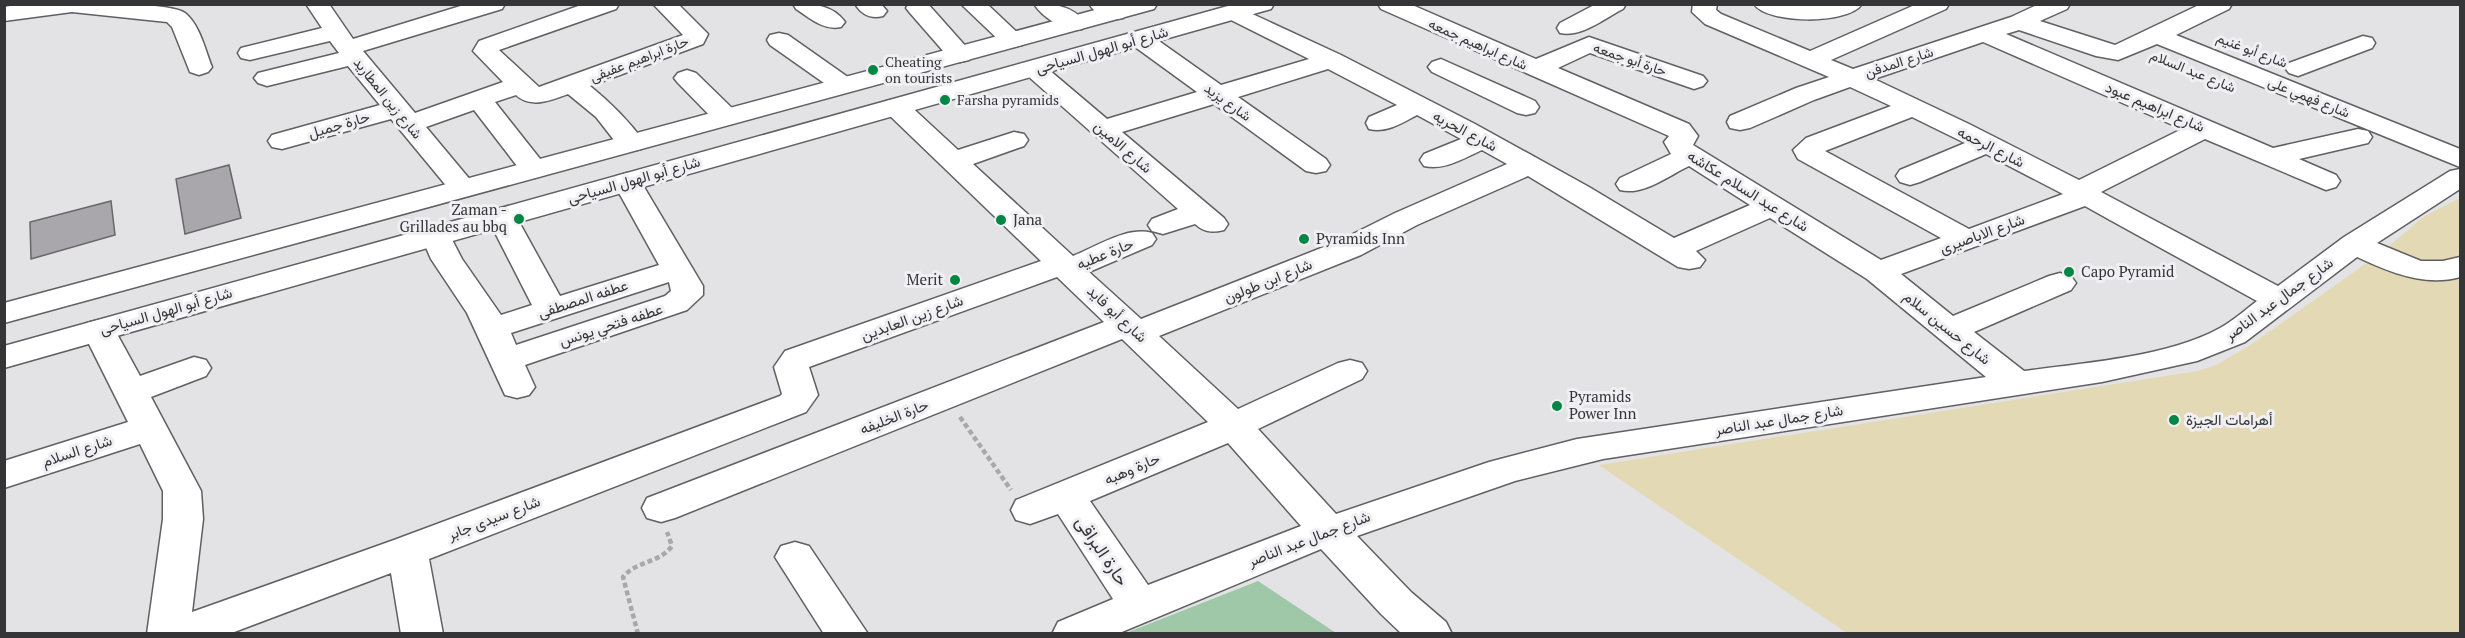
<svg xmlns="http://www.w3.org/2000/svg" width="2465" height="638" font-family="'PT Serif',Vazirmatn,serif">
<style>
.green{fill:#9ec8a7}
.sand{fill:#e3d9b4}
.building{fill:#a9a7ab;stroke:#676669;stroke-width:1.5}
.lines{fill:none;stroke-linecap:round;stroke-linejoin:round}
.minor-casing{stroke:#605f62;stroke-width:3}
.major-casing{stroke:#605f62;stroke-width:3}
.path{stroke:#a8a7aa;stroke-width:4.5;stroke-dasharray:5 3;stroke-linecap:butt}
.minor{fill:#fff;fill-rule:evenodd}
.major{fill:#fff;fill-rule:evenodd}
.poi-dot{fill:#018743;stroke:#f0eff3;stroke-width:2}
.labels{text-anchor:middle;stroke-width:6;stroke-linejoin:round;paint-order:stroke}
.far-street-label{font-size:14px;fill:#353436;stroke:#f0eff3}
.far-poi-label{font-size:14px;fill:#353436;stroke:#f0eff3;text-anchor:start}
.street-label{font-size:15px;fill:#353436;stroke:#f0eff3}
.poi-label{font-size:15px;fill:#353436;stroke:#f0eff3;text-anchor:start}
.near-street-label{font-size:18px;fill:#353436;stroke:#f0eff3}
</style>
<rect width="100%" height="100%" fill="#e3e2e5"/>
<!-- green -->
<polygon class="green" points="1258,581 1336,633 1126,633"/>
<!-- sand -->
<polygon class="sand" points="2460,198 2460,633 1847,633 1599,465 2198,371 2216,365 2249,346 2378,255 2425,216"/>
<!-- building -->
<g class="building">
<polygon points="229,165 241,218 185,234 176,179"/>
<polygon points="111,201 115,235 31,259 30,222"/>
</g>
<g class="lines">
<defs>
<g id="minor">
<path d="M22 4C50 4 168 0 185 13 200 25 205 50 212 67L208 72 199 75 190 72 172 27 167 22 72 12 4 21V7Z"/>
<path d="M306 4H329L353 39 467 4H505L502 9 363 51 415 113 503 82 473 51 479 41 584 4H619L616 9 499 50 539 87 683 35 653 4H678L708 34 703 44 590 86C611 103 629 121 645 143L641 149 631 151 621 149 596 117 568 94C552 100 531 109 516 95L495 102 548 169 544 175 534 178 524 175 474 110 426 127 477 188 473 194 463 197 453 194 391 119 282 149 272 147 268 141 272 135 380 105 348 66 267 86 258 83 254 78 258 73 339 53 330 41 250 60 241 58 238 53 241 48 322 28Z"/>
<path d="M793 4C812 4 832 4 845 22L841 27C824 31 810 18 796 9Z"/>
<path d="M855 4H881L887 11 883 16C871 19 862 15 855 4Z"/>
<polygon points="909,4 928,4 969,50 972,55 969,60 960,62 951,60 910,13 906,8"/>
<polygon points="961,4 987,4 1025,40 1022,45 1013,47 1004,45"/>
<path d="M1034 4C1054 4 1073 5 1086 24L1082 29C1066 33 1043 18 1034 4Z"/>
<path d="M1089 4H1117L1127 13 1123 18C1110 21 1097 16 1089 4Z"/>
<path d="M1378 4H1410L1536 59 1589 37 1703 76 1707 81 1703 86 1694 89 1590 53 1558 68 1689 124 1698 136 1693 145 1881 260 1941 238 1798 159 1793 150 1806 138 1891 106 1850 87 1814 100 1750 128 1740 130 1730 128 1727 122 1730 116 1796 88 1829 77 1705 24 1692 12 1693 4H1717L1716 10 1721 14 1810 51 1917 4H1949L1946 9 1831 60 1853 69 2011 17 2039 4H2070L2067 9 2040 21 2115 45 2201 4H2232L2229 9 2176 35 2460 149V167L2157 44 2118 60 2096 56 2019 30 2006 34 2273 148 2358 129 2368 131 2372 137 2368 143 2299 159 2336 175 2340 181 2336 187 2326 190 2205 139 2101 192 2278 286 2344 237 2450 171 2460 169V189L2377 243 2421 261H2443L2460 257V277C2425 287 2389 272 2357 257L2245 342 2197 361 2102 382 1603 459 1515 481 1357 536 1411 592 1446 622 1452 634H1402L1381 614 1321 549 1117 634H1052L1058 622 1113 599 1058 514 1030 524 1016 520 1011 510 1016 500 1208 422 1122 339 675 518 661 522 647 518 642 508 647 498 1104 322 1057 277 809 367 818 395 806 412 429 559 443 634H401L391 573 229 634H147L163 519V491L140 444 4 488V461L128 422 82 330 87 323 99 320 111 323 140 376 194 357 206 360 211 368 206 376 151 397 201 491 203 519 192 612 394 540 780 396 782 394 774 367 785 351 1041 261 887 113 883 107 887 101 896 99 905 101 958 150 1014 132 1024 134 1028 140 1024 146 973 164 1073 256C1096 247 1127 226 1152 233L1156 239 1152 245 1089 272 1141 319 1339 241 1395 213 1507 164 1482 150C1464 158 1444 171 1424 166L1420 160 1424 154 1461 139 1417 115C1402 123 1387 133 1369 129L1366 123 1369 117 1397 105 1328 69 1238 97 1326 159 1330 165 1326 171 1316 173 1306 171 1214 104 1122 132 1224 218 1228 224 1224 230C1211 233 1204 232 1195 224L1163 234 1152 231 1148 225 1152 219 1178 209 1020 69 1024 64 1033 61 1042 64 1107 119 1197 92 1131 44 1128 39 1131 34 1140 32 1149 34 1221 85 1309 59 1227 18 1223 13 1227 8 1235 6 1341 55 1475 124 1589 187 1674 238 1750 205 1689 166C1668 176 1643 196 1620 190L1616 184 1620 178 1671 154 1664 142 1669 136 1381 9ZM1983 42 2182 129 2079 180 1969 124 1874 79ZM1912 117 1965 143 1900 170 1896 176 1900 182 1910 185 1920 182 1986 154 2063 194 1969 229 1825 151ZM1528 176 1678 267 1689 269 1700 267 1705 260 1696 251 1770 218 1867 279 1986 377 1577 439 1489 462 1336 514 1258 429 1362 379 1367 371 1362 363 1350 360 1338 363 1238 409 1159 336 1361 255 1417 225ZM2085 206 2110 220 2257 301C2245 310 2233 321 2220 328 2168 357 2083 363 2024 371L1974 332 2071 290 2076 283 2071 276 2060 273 2049 276 1953 316 1901 274ZM1228 443 1301 526 1148 585 1090 501Z"/>
<path d="M1596 4H1626L1623 9C1605 18 1581 38 1560 33L1557 28 1560 23Z"/>
<path d="M1754 4H1862C1848 25 1767 24 1754 4Z"/>
<polygon points="779,33 788,35 852,80 856,85 852,90 843,93 834,90 770,45 767,40 770,35"/>
<polygon points="2363,36 2372,38 2375,43 2372,48 2298,76 2289,73 2285,68 2289,63"/>
<polygon points="1441,59 1535,101 1539,107 1535,113 1526,115 1517,113 1432,72 1428,67 1432,62"/>
<polygon points="687,70 696,73 735,111 739,117 735,123 726,125 717,123 678,83 674,78 678,73"/>
<path d="M627 173 637 176 641 182 703 286V295L687 310 525 365 535 387 529 395 517 398 505 395 467 313 431 259 421 236 425 230 436 227 447 230 462 259 501 315 532 305 487 217 491 211 502 208 513 211 560 296 659 265 613 182 617 176ZM669 282 671 291 665 296 516 345 511 333Z"/>
<polygon points="795,542 809,546 868,634 824,634 775,557 781,546"/>
</g>
<g id="major">
<polygon points="1117,4 1157,4 1154,9 4,323 4,303"/>
<polygon points="1235,4 1274,4 1271,9 4,368 4,346"/>
</g>
</defs>
<!-- minor casing -->
<use href="#minor" class="minor-casing"/>
<!-- major casing -->
<use href="#major" class="major-casing"/>
<!-- path -->
<g class="path">
<polyline points="960,417 1011,490"/>
<path d="M638 634 623 577C636 561 660 563 672 546L667 532"/>
</g>
<!-- minor -->
<use href="#minor" class="minor"/>
<!-- major -->
<use href="#major" class="major"/>
</g>
<!-- markers -->
<g class="poi-dot">
<circle cx="873" cy="70" r="6"/>
<circle cx="945" cy="100" r="6"/>
<circle cx="519" cy="219" r="6"/>
<circle cx="1001" cy="220" r="6"/>
<circle cx="1304" cy="239" r="6"/>
<circle cx="2069" cy="272" r="6"/>
<circle cx="955" cy="280" r="6"/>
<circle cx="1557" cy="406" r="6"/>
<circle cx="2174" cy="420" r="6"/>
</g>
<g class="labels">
<!-- far-street labels -->
<g class="far-street-label">
<text transform="translate(1478 44) rotate(24)" y="5">شارع ابراهيم جمعه</text>
<text transform="translate(2252 50) rotate(21)" y="5">شارع أبو غنيم</text>
<text transform="translate(639 59) rotate(-21)" y="5">حارة ابراهيم عفيفى</text>
<text transform="translate(1630 59) rotate(19)" y="5">حارة أبو جمعه</text>
<text transform="translate(1899 62) rotate(-18)" y="5">شارع المدفن</text>
<text transform="translate(2193 71) rotate(22)" y="5">شارع عبد السلام</text>
<text transform="translate(2309 97) rotate(22)" y="5">شارع فهمي على</text>
<text transform="translate(388 98) rotate(51)" y="5">شارع زين المطاريد</text>
<text transform="translate(1228 102) rotate(36)" y="5">شارع يزيد</text>
</g>
<!-- far-poi labels -->
<g class="far-poi-label">
<text x="885" y="67">Cheating<tspan x="885" dy="16">on tourists</tspan></text>
<text x="957" y="105">Farsha pyramids</text>
</g>
<!-- street labels -->
<g class="street-label">
<text transform="translate(1102 50) rotate(-16)" y="5">شارع أبو الهول السياحى</text>
<text transform="translate(2155 107) rotate(23)" y="5">شارع ابراهيم عبود</text>
<text transform="translate(339 125) rotate(-16)" y="5">حارة جميل</text>
<text transform="translate(1465 131) rotate(28)" y="5">شارع الحريه</text>
<text transform="translate(1123 147) rotate(41)" y="5">شارع الامين</text>
<text transform="translate(1991 147) rotate(27)" y="5">شارع الرحمه</text>
<text transform="translate(634 180) rotate(-16)" y="5">شارع أبو الهول السياحى</text>
<text transform="translate(1748 191) rotate(32)" y="5">شارع عبد السلام عكاشه</text>
<text transform="translate(1982 234) rotate(-20)" y="5">شارع الاباصيرى</text>
<text transform="translate(1105 254) rotate(-22)" y="5">حارة عطيه</text>
<text transform="translate(1268 281) rotate(-22)" y="5">شارع ابن طولون</text>
<text transform="translate(583 299) rotate(-18)" y="5">عطفه المصطفى</text>
<text transform="translate(2279 299) rotate(-36)" y="5">شارع جمال عبد الناصر</text>
<text transform="translate(166 311) rotate(-16)" y="5">شارع أبو الهول السياحى</text>
<text transform="translate(1117 314) rotate(43)" y="5">شارع أبو فايد</text>
<text transform="translate(912 318) rotate(-20)" y="5">شارع زين العابدين</text>
<text transform="translate(611 325) rotate(-18)" y="5">عطفه فتحي يونس</text>
<text transform="translate(1947 328) rotate(39)" y="5">شارع حسين سلام</text>
<text transform="translate(894 417) rotate(-21)" y="5">حارة الخليفه</text>
<text transform="translate(1779 420) rotate(-9)" y="5">شارع جمال عبد الناصر</text>
<text transform="translate(77 451) rotate(-18)" y="5">شارع السلام</text>
<text transform="translate(1132 469) rotate(-23)" y="5">حارة وهبه</text>
<text transform="translate(494 518) rotate(-21)" y="5">شارع سيدى جابر</text>
<text transform="translate(1309 539) rotate(-21)" y="5">شارع جمال عبد الناصر</text>
</g>
<!-- poi labels -->
<g class="poi-label">
<text x="507" y="215" text-anchor="end">Zaman -<tspan x="507" dy="17">Grillades au bbq</tspan></text>
<text x="1013" y="225">Jana</text>
<text x="1316" y="244">Pyramids Inn</text>
<text x="2081" y="277">Capo Pyramid</text>
<text x="943" y="285" text-anchor="end">Merit</text>
<text x="1569" y="402">Pyramids<tspan x="1569" dy="17">Power Inn</tspan></text>
<text x="2186" y="425">أهرامات الجيزة</text>
</g>
<!-- near-street labels -->
<g class="near-street-label">
<text transform="translate(1102 551) rotate(56)" y="6">حارة البراقى</text>
</g>
</g>
<!-- border -->
<rect width="2465" height="638" fill="none" stroke="#353436" stroke-width="12"/>
</svg>
